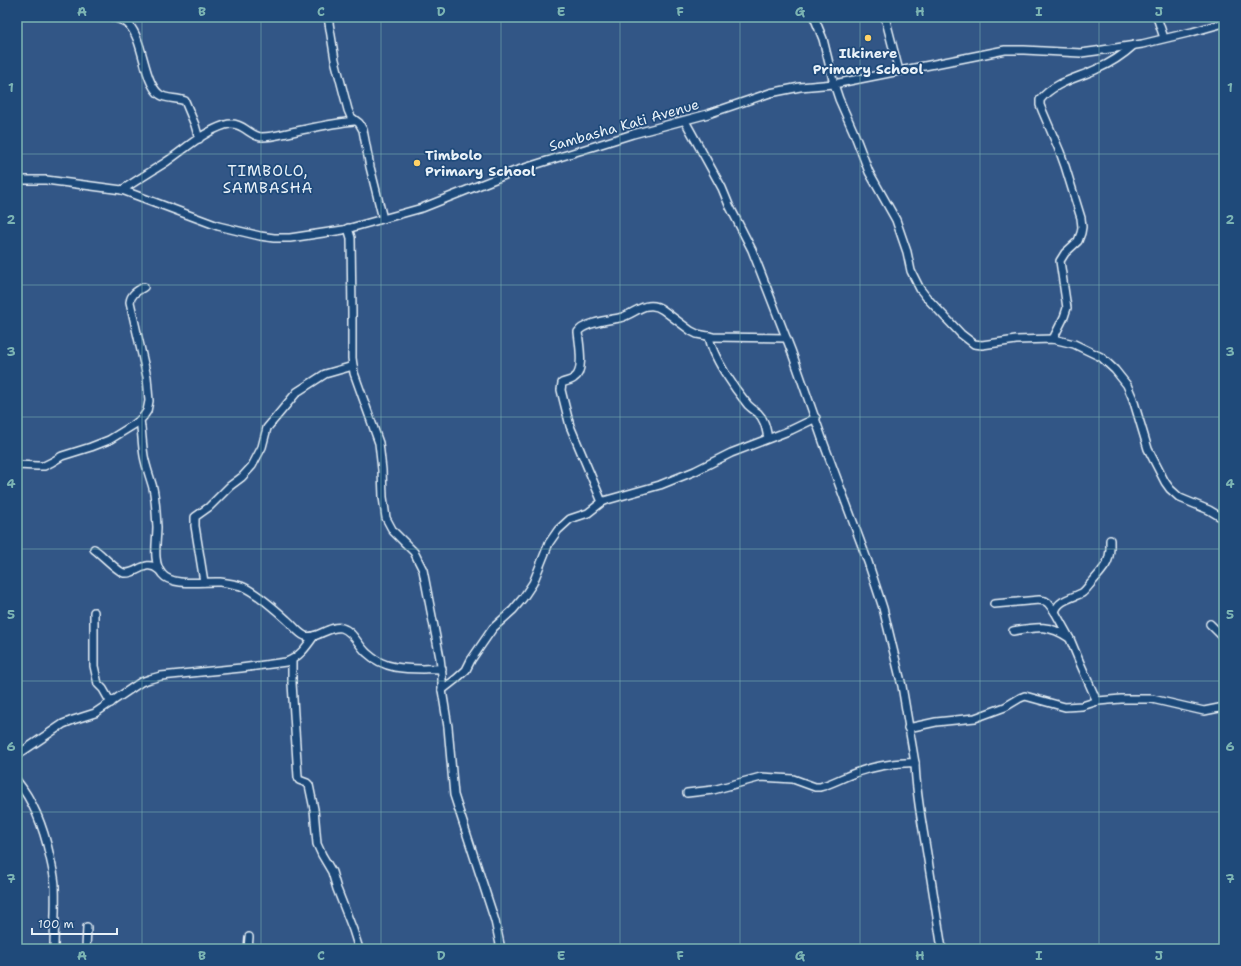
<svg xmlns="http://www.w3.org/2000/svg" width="1241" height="966" font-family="'Shantell Sans',sans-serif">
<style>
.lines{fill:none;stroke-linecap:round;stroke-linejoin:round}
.minor-casing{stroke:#e8f1f8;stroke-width:10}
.minor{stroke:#1f4a7a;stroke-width:7}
.grid{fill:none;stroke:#7cb4b3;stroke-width:1;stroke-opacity:0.55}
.poi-dot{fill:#ffd166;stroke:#1f4a7a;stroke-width:1.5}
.labels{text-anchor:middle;stroke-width:3.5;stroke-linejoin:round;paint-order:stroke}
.poi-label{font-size:14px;font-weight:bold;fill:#e8f1f8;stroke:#1f4a7a}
.street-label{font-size:14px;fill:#e8f1f8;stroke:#1f4a7a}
.neighbourhood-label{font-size:15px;letter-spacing:1px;fill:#e8f1f8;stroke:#1f4a7a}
.neatline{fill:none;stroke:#7cb4b3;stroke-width:1.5}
.grid-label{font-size:13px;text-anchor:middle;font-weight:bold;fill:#7cb4b3}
</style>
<rect width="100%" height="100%" fill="#325686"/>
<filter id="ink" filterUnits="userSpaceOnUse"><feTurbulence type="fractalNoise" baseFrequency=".025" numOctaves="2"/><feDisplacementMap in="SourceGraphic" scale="8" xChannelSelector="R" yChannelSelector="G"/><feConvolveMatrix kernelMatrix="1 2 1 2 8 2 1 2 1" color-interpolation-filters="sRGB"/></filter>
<g filter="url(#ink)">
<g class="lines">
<defs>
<g id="minor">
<path d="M113 17C118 19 125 20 129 25 144 41 143 80 159 94 166 100 177 97 185 101L195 125 199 139"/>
<polyline points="328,17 335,60 348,110 351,117 359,123 363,130 370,167 383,219"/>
<polyline points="814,17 823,39 834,84 839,99 854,133 869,172 896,220 907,252 911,271 920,289 927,298 961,334 974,344 982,345 1016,340 1053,339 1074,344 1101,357 1115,370 1127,385 1133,399 1148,449 1165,482 1170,489 1180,498 1209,510 1224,519"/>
<polyline points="885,17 899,71"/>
<polyline points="1157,17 1164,38"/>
<path d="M685 121 722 188 729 205 752 250 791 350 824 444 868 562 883 608 902 686 915 763C916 796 923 828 928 860 933 890 937 919 942 949"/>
<polyline points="17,180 46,180 122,190 218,226 260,236 274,238 290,238 343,230 422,208 515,171 633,134 708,114 770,93 800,87 834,84 1005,50 1024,50 1081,53 1096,51 1142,44 1192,32 1224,23"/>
<path d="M122 190C137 180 152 171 166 162 185 149 203 132 225 125 242 120 250 137 262 137 272 137 282 134 292 132 312 128 333 123 354 121"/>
<polyline points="348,228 351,238 352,312 352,358 354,373 379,443 382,470 383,497 386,518 393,531 414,552 423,570 440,658 442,675 442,690 448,727 454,795 495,921 501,949"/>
<path d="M709 336C712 357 735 389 748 405 751 408 754 410 758 413 765 420 766 429 768 438"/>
<path d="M1053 339 1064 317 1067 308 1060 261 1065 253 1078 241 1081 233 1082 227 1081 218 1065 166 1060 152 1042 110 1040 105V100C1054 82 1078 78 1097 69 1111 63 1123 55 1134 45"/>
<path d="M140 420C142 432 142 444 144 456 146 467 150 477 153 488 156 501 156 514 157 527 157 541 152 562 162 574 172 587 204 581 220 582 227 583 234 584 241 586 256 592 275 609 287 620 293 625 298 633 305 636 316 640 329 625 342 628 353 631 358 645 367 653 388 673 415 668 442 669"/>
<path d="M17 465 37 466H44L52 462 62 456 91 447 109 440 135 424 143 417 147 411 149 401 147 377 130 302C131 294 137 291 144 287"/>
<path d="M602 502 570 426 561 390 562 383C566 381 571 381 574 378 585 372 579 343 578 332 583 323 609 320 619 318 630 316 640 306 648 306 654 305 659 307 663 310L691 331 697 334 713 337 786 338"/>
<path d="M94 549C100 553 118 572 124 573 137 575 145 558 159 570"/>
<polyline points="204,582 195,526 195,517 209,507 230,486 242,477 252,466 262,447 267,428 297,392 325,374 353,366"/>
<polyline points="994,604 1039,600 1045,601 1048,603 1055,612 1070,639 1080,663 1095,697 1098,701"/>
<polyline points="94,612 94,666 98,684 103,689 111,703"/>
<path d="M1055 612C1058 600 1072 598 1082 593 1086 590 1089 585 1093 581 1106 566 1111 562 1110 540"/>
<polyline points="1210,624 1224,638"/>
<path d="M1013 631C1036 627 1049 624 1069 638"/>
<polyline points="292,660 292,683 298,777 299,780 307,783 309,785 314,809 317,844 322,855 332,872 337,889 353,930 359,949"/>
<polyline points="442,690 456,679 466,670 471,660 493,628 513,610 523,598 533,583 549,543 558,530 570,519 588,513 602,502 607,500 660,485 695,471 731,453 791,430 816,418"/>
<polyline points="908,728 936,722 975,718 1005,707 1020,698 1025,696 1065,707 1082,706 1098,701 1121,699 1152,699 1204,711 1224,707"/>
<path d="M17 755 63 724 73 720 95 713 141 682 150 679 161 676 241 668 286 662C299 658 307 646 314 636"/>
<path d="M17 781C35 803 44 829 50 857 52 867 55 877 55 887 56 908 54 928 54 949"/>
<path d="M687 793 713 790 761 777 793 779 815 787H820C834 783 847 775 861 771 876 766 900 762 915 763"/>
<polyline points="86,949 87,927"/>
<polyline points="248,949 249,937"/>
</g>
</defs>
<!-- minor casing -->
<use href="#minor" class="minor-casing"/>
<!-- minor -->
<use href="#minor" class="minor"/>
</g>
</g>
<!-- grid -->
<path class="grid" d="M142 17V949M261 17V949M381 17V949M501 17V949M620 17V949M740 17V949M860 17V949M980 17V949M1099 17V949M17 154H1224M17 285H1224M17 417H1224M17 549H1224M17 681H1224M17 812H1224"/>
<!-- markers -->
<g class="poi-dot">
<circle cx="868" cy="38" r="4"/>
<circle cx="417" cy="163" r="4"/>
</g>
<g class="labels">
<!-- poi labels -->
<g class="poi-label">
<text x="868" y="58">Ilkinere<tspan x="868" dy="16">Primary School</tspan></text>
<text x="425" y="160" text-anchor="start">Timbolo<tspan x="425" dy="16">Primary School</tspan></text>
</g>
<!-- street labels -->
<g class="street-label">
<text transform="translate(624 125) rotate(-16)" y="5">Sambasha Kati Avenue</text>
</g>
<!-- neighbourhood labels -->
<g class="neighbourhood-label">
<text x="268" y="176">TIMBOLO,<tspan x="268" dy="17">SAMBASHA</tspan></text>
</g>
</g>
<!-- margin -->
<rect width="1241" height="966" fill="none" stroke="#1f4a7a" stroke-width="44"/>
<!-- scale -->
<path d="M32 928v6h85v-6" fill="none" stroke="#e8f1f8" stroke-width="2"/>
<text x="38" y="928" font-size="12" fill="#e8f1f8" stroke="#1f4a7a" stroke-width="3" paint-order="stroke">100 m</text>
<rect x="22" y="22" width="1197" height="922" class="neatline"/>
<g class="grid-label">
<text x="82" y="16">A</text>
<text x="202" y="16">B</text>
<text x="321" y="16">C</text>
<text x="441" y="16">D</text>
<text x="561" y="16">E</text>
<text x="680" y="16">F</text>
<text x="800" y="16">G</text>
<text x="920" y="16">H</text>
<text x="1039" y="16">I</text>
<text x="1159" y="16">J</text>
<text x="11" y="92">1</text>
<text x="1230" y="92">1</text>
<text x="11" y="224">2</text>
<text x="1230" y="224">2</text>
<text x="11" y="356">3</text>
<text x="1230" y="356">3</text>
<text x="11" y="488">4</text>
<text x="1230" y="488">4</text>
<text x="11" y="619">5</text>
<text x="1230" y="619">5</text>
<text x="11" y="751">6</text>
<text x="1230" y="751">6</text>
<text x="11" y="883">7</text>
<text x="1230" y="883">7</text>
<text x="82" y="960">A</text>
<text x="202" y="960">B</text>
<text x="321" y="960">C</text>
<text x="441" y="960">D</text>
<text x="561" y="960">E</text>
<text x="680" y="960">F</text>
<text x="800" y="960">G</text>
<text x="920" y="960">H</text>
<text x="1039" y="960">I</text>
<text x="1159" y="960">J</text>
</g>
</svg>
